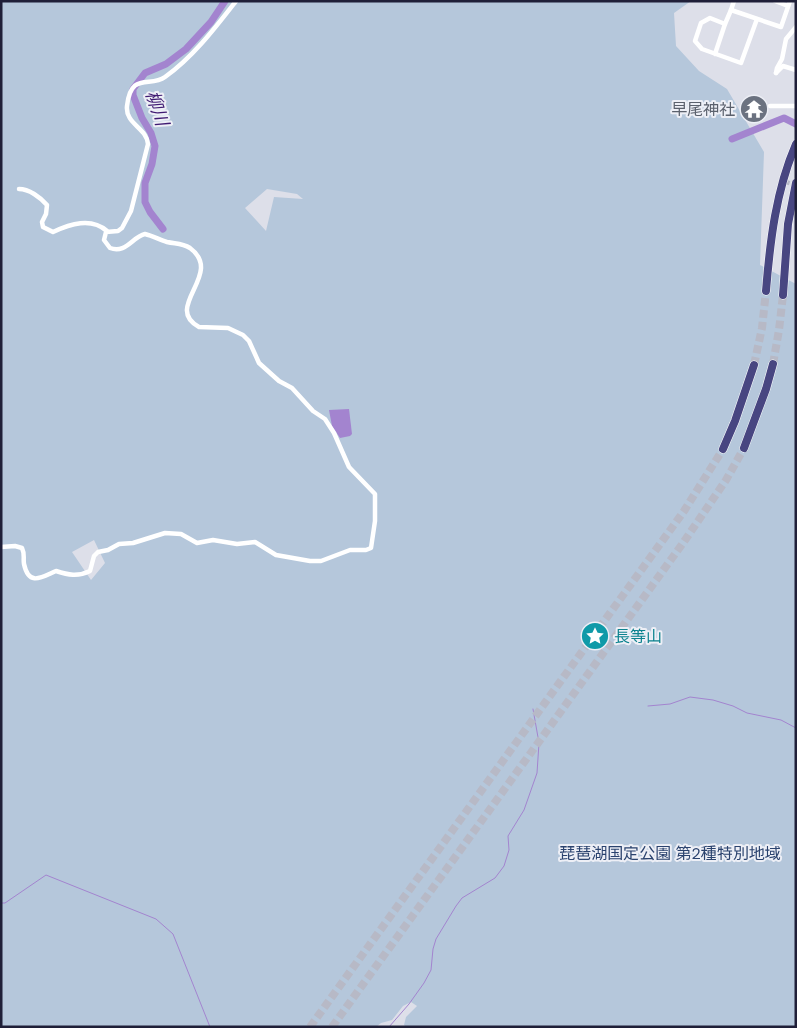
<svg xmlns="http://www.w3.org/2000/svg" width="797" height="1028" font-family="'DM Sans','Noto Sans JP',sans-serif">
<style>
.green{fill:#b5c7db;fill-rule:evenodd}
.water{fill:#a384cf}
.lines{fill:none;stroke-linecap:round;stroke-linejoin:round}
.stream{stroke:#a384cf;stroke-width:1}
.river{stroke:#a384cf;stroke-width:7}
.minor-tunnel{stroke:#b7b9c6;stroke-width:4.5;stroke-dasharray:4.5 2;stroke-linecap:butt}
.trunk-tunnel{stroke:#b7b9c6;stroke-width:8;stroke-dasharray:8 4;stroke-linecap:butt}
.trunk-casing{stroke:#fff;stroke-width:9}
.minor{stroke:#fff;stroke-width:4.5}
.trunk{stroke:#484681;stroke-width:8}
.labels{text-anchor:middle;stroke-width:4;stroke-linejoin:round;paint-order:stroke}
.worship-label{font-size:16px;fill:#5b616d;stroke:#edeff6;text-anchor:end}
.culture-label{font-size:16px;fill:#0d838f;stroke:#edeff6;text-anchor:start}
.park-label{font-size:16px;fill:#2a426e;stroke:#edeff6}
.water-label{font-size:18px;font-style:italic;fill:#401b72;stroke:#edeff6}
</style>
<rect width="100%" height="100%" fill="#dddfe9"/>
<!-- green -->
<path class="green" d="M1 1H691L674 13 676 46 699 71 727 89 764 152 760 265 796 284V1027H406L404 1025 406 1017 417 1006 411 1002 403 1006 392 1020 381 1023 376 1027H1ZM267 189 297 194 303 199 274 197 266 231 245 208ZM94 540 105 563 91 580 72 552Z"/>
<!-- water -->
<polygon class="water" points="349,409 352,434 350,436 340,438 332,426 329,410"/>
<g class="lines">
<!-- stream -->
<g class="stream">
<polyline points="648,706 670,704 690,697 713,700 733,706 747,713 781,720 796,728"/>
<polyline points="1,903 5,903 46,875 156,919 173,934 210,1027"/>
<polyline points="389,1027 409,1004 424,983 431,970 433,949 436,939 456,906 462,898 495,878 504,866 509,850 508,836 524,810 537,773 539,743 533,709"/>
</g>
<!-- river -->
<g class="river">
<polyline points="732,139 784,118 796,124"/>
<polyline points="163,229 150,212 145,202 145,183 152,164 155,146 151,133 142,118 133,95 133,89 145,73 166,64 186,49 211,22 225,1"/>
</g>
<!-- minor-tunnel -->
<polyline class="minor-tunnel" points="779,180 796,185"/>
<!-- trunk-tunnel -->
<g class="trunk-tunnel">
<polyline points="773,364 779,330 783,295"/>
<polyline points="754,365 762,328 766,291"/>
<polyline points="310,1027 684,511 723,449"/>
<polyline points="332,1027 683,543 726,480 744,448"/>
</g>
<defs>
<g id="trunk">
<path d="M766 291C770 241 776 190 796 144"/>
<polyline points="783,295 788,224 796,183"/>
<polyline points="744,448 766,389 773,364"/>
<polyline points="723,449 735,421 754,365"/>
</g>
</defs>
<!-- trunk casing -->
<use href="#trunk" class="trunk-casing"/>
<!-- minor -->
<g class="minor">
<polyline points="734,1 731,10 781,27 790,1"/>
<polyline points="775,1 788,6"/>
<polyline points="725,24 731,10"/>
<polyline points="715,54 725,24 710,18 701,23 695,41 702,49 741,63 757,19"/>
<polyline points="776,73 777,68 782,59 786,39 796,27"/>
<polyline points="776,73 783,66 796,70"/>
<polyline points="770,106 796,106"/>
<path d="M19 189C29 189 40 197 47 205L46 214 42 222 43 227 53 232C70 224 91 217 107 231"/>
<path d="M1 547 15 546 22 548C25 554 23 559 24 564 29 587 42 577 56 571 68 575 78 577 90 571L94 556 98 552 108 550 119 544 133 543 165 533 181 534 197 543 213 540 237 544 255 542 276 555 310 561H321L350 550H366L371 548 375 521V494L349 467 334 433 325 419 313 411 292 388 279 381 259 363 249 341 243 335 228 328 199 327C162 307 225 274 190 248 182 243 176 244 167 242 160 240 153 236 145 234 132 237 126 254 110 248L104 240 106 232 118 231 122 228 131 211 148 144C147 128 125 124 127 106 131 71 150 88 165 77 193 57 215 28 236 1"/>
</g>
<!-- trunk -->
<use href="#trunk" class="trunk"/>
</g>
<!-- icons -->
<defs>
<symbol id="temple-disc" viewBox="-11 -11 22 22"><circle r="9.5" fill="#6b7280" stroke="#edeff6"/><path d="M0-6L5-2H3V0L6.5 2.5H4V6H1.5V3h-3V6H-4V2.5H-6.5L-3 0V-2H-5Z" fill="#fff"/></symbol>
<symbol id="sight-disc" viewBox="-11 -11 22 22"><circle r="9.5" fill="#0f9aa8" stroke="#edeff6"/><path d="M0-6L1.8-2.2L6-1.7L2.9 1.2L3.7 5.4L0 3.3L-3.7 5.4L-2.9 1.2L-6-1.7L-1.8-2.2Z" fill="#fff"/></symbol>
</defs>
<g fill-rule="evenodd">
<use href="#temple-disc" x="738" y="93" width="32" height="32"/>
<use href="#sight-disc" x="579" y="620" width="32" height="32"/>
</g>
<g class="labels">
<!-- worship labels -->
<g class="worship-label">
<text x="735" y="115">早尾神社</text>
</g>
<!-- culture labels -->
<g class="culture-label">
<text x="614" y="642">長等山</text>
</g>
<!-- park labels -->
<g class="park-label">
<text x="670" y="859">琵琶湖国定公園 第2種特別地域</text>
</g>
<!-- water labels -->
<g class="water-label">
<text transform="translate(157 108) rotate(71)" y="6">柳川</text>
</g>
</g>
<!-- border -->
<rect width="797" height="1028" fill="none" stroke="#1f1f38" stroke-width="5"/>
</svg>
